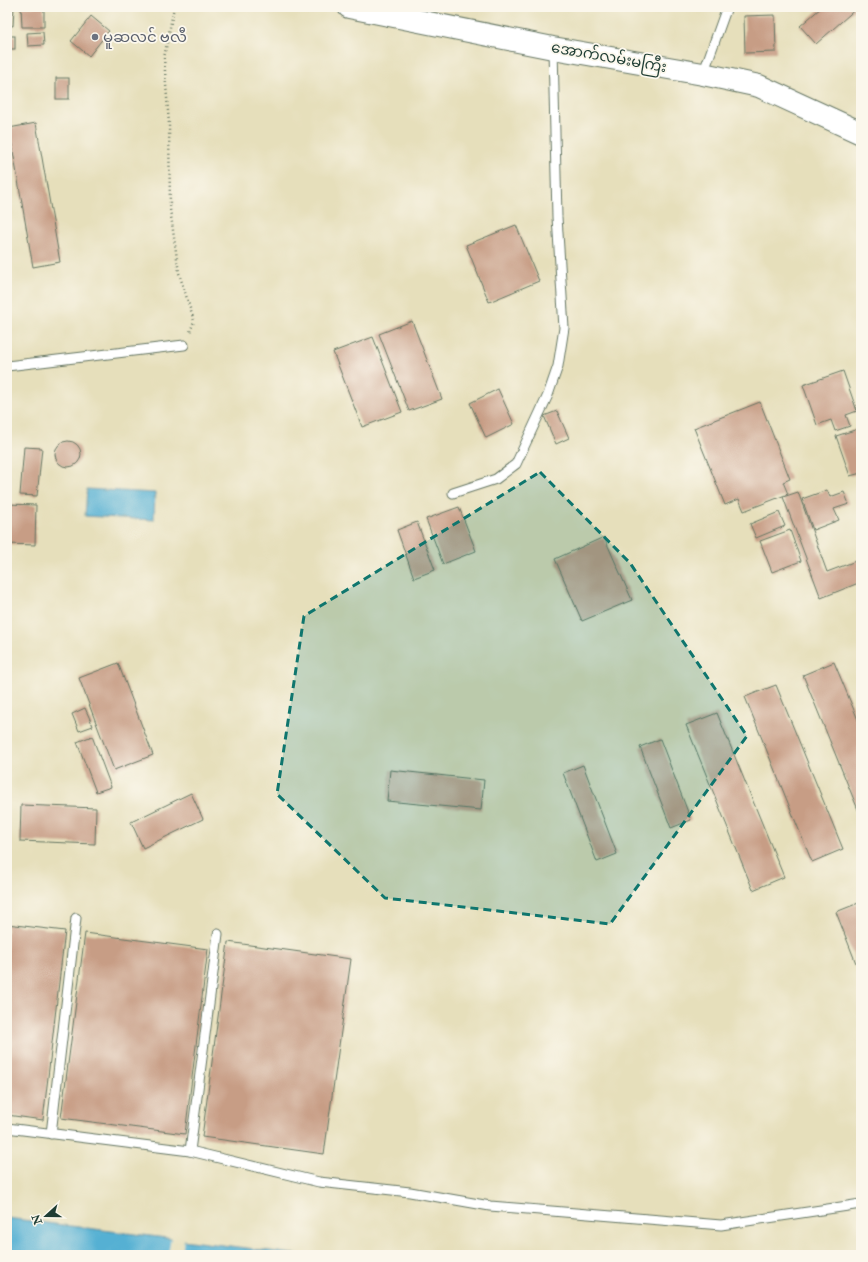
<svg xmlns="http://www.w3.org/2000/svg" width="868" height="1262" font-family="'IM FELL Double Pica','Noto Sans Myanmar',serif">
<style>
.water{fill:#55b0d3;stroke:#3a7684}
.pier{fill:#e6dfbb}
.building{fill:#c79d85}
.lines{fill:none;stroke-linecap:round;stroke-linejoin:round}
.service-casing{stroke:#657663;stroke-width:11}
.secondary-casing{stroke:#657663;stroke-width:24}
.path{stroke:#657663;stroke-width:2.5;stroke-dasharray:1 3;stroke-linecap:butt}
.service{stroke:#fff;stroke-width:9}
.secondary{stroke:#fff;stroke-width:22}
.marked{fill:#0f766e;fill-opacity:0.2;stroke:#0f766e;stroke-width:3;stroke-dasharray:8 5;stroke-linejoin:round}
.worship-dot{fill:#6b7280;stroke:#fbf7ec;stroke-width:1.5}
.labels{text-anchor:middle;stroke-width:3.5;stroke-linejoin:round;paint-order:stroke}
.worship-label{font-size:15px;fill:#5b616d;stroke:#fbf7ec;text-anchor:start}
.street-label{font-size:15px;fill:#1f3d34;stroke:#fbf7ec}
</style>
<rect width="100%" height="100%" fill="#fbf7ec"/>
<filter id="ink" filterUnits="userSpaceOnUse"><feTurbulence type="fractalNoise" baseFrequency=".025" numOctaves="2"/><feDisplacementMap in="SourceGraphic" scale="8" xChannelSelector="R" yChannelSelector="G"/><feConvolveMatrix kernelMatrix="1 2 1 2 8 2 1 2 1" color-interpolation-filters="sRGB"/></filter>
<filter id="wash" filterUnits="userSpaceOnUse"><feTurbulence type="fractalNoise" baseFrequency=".012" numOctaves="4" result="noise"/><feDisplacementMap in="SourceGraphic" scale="16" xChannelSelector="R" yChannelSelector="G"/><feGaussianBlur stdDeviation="0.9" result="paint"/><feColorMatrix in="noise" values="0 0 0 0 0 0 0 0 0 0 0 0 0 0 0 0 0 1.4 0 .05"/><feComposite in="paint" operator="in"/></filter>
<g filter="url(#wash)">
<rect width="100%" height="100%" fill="#e6dfbb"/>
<!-- water -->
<g class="water">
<polygon points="87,489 155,493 154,520 85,516"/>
<polygon points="7,1218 302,1255 7,1255"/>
</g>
<!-- pier -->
<polygon class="pier" points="171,1237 184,1238 182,1255 168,1255"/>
<g id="blocks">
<!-- building -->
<g class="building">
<polygon points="7,7 14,7 13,26 7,25"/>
<polygon points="21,7 44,7 44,27 22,27"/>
<polygon points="822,7 858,7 816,44 800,26"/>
<polygon points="775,15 776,52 745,53 744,16"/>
<polygon points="91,16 109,31 89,56 71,41"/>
<polygon points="43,32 44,45 28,46 27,33"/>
<rect x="7" y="36" width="8" height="13"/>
<rect x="56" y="78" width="13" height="21"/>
<polygon points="36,123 60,262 33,267 9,128"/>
<polygon points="516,225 539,281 489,302 466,245"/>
<polygon points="412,321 442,399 409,411 379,334"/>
<polygon points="373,337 402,412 362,427 333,352"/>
<polygon points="843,371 857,411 846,415 850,426 835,431 831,420 817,425 803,385"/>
<polygon points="498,389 514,424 486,438 470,403"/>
<polygon points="760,402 790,479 783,482 788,494 744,511 739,499 725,505 694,428"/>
<polygon points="557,411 569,438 556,444 544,416"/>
<polygon points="861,428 861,473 850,476 836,436"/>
<circle cx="68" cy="454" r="13"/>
<polygon points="24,447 42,448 37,496 20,495"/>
<polygon points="827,490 830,497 844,492 849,504 834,509 839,520 813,530 802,499"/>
<polygon points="798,492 827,572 861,559 861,582 821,598 783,497"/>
<polygon points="7,504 36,505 35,545 7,544"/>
<polygon points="459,507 476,551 443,564 426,519"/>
<polygon points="779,512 785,526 756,538 750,524"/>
<polygon points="417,522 435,570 414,578 397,530"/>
<polygon points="790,530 801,561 772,572 760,541"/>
<polygon points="604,537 632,600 582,621 555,559"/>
<polygon points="834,662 861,727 861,817 803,675"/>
<polygon points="118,663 153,755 114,770 79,678"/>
<polygon points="776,685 843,849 812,862 745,697"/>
<polygon points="85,708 93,726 79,731 72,714"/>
<polygon points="717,713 784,877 753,890 686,725"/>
<polygon points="92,736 111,787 96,792 77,742"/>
<polygon points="660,739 691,820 671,828 640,747"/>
<polygon points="583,765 617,854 597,862 563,773"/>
<polygon points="390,770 484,780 481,810 387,801"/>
<polygon points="191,793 203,819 143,848 131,822"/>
<polygon points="21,805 96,808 95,844 20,841"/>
<polygon points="861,902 861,976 836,912"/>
<polygon points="7,924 65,931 43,1120 7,1115"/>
<polygon points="85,933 208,949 185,1134 61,1118"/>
<polygon points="228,942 351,959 324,1154 202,1137"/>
</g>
</g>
</g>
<g filter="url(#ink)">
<use href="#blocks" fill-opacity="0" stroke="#657663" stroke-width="1"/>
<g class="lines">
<defs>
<g id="service">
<polyline points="703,74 727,7"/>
<polyline points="7,366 184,345"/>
<polyline points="453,493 496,479 516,464 548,395 558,366 564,328 557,217 553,49"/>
<polyline points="7,1128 190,1151 319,1182 410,1192 490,1206 721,1225 861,1204"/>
<polyline points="51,1134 76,918"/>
<polyline points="190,1151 218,934"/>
</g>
<polyline id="secondary" points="349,7 553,48 703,74 759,86 861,133"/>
</defs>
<!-- service casing -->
<use href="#service" class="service-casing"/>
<!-- secondary casing -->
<use href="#secondary" class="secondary-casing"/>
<!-- path -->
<polyline class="path" points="174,7 164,58 169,124 170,209 179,273 194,321 190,332"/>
<!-- service -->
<use href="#service" class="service"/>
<!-- secondary -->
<use href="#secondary" class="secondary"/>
</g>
</g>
<!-- marked area -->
<path class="marked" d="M540 472 630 563 747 736 610 924 385 898 277 794 304 616Z"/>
<!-- markers -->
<circle class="worship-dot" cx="95" cy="37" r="4"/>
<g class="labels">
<!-- worship labels -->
<g class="worship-label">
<text x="103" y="42">မူဆလင် ဗလီ</text>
</g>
<!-- street labels -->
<g class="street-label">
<text transform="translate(609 57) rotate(10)" y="5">အောက်လမ်းမကြီး</text>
</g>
</g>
<!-- margin -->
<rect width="868" height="1262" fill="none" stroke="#fbf7ec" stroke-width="24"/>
<!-- north arrow -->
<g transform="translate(46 1216) rotate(249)" stroke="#fbf7ec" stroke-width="3" paint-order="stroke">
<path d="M0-3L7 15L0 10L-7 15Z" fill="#1f3d34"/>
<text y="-6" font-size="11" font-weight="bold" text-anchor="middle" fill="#1f3d34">N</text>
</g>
</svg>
